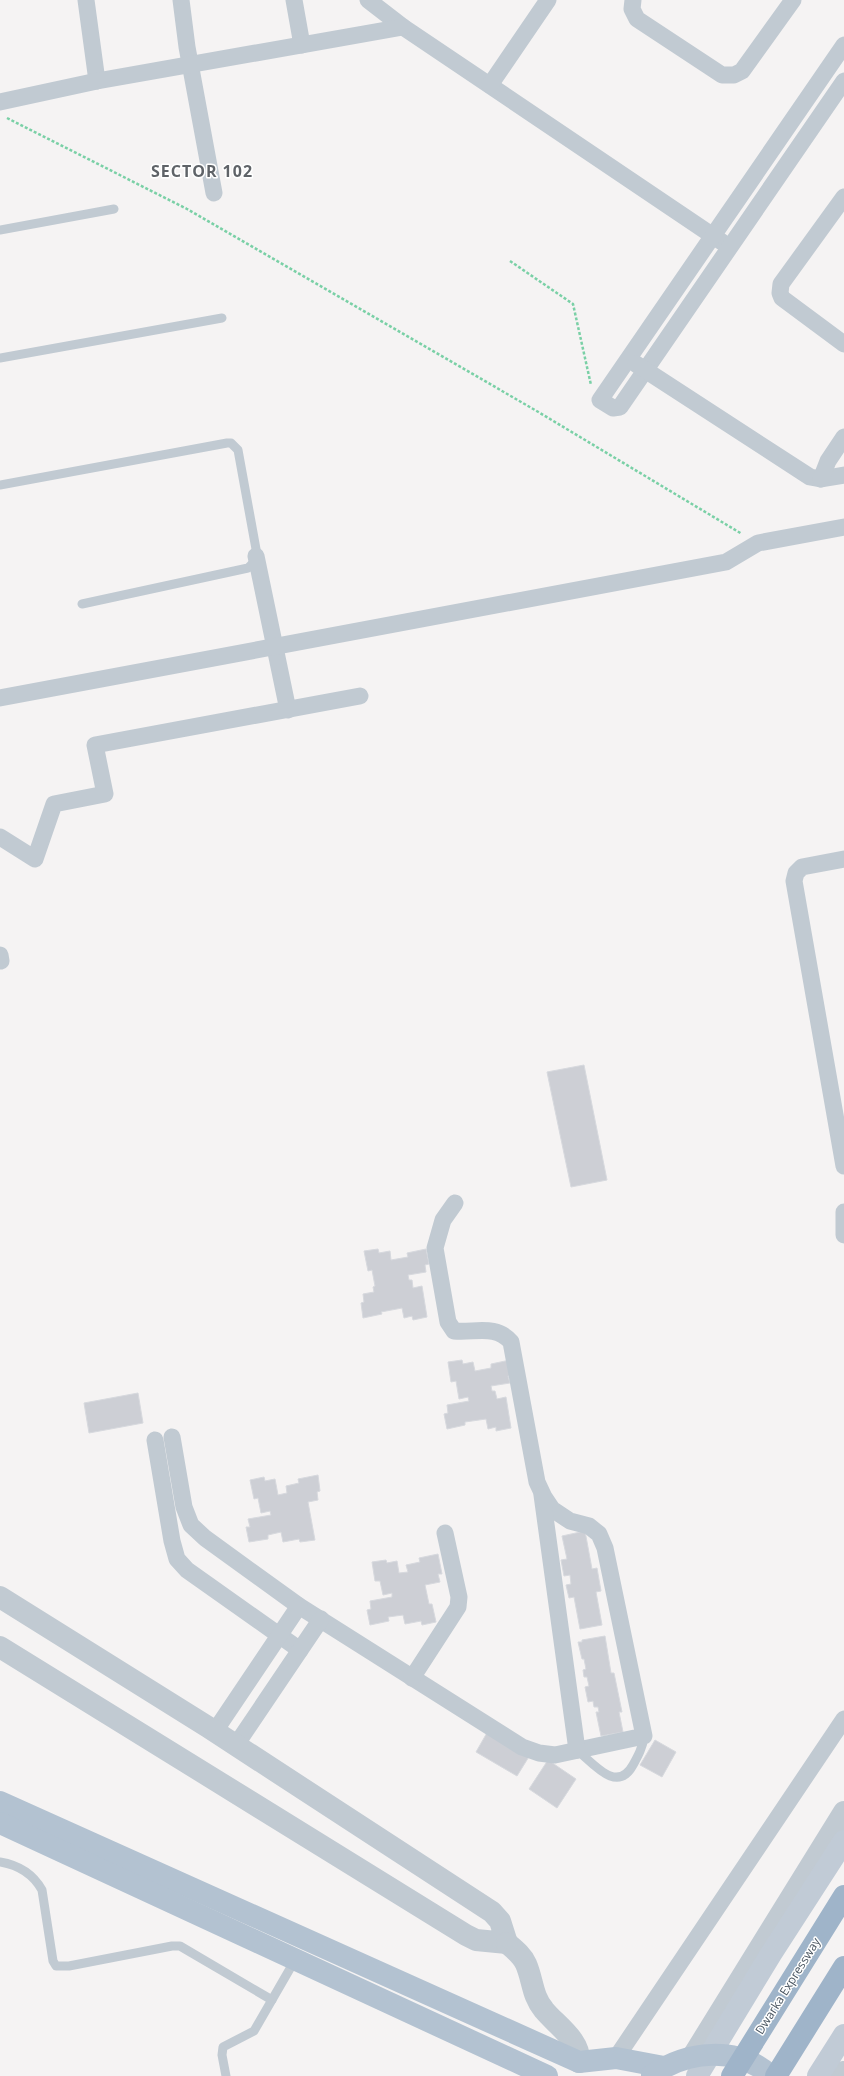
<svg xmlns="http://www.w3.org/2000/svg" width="844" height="2076" font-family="'Open Sans',sans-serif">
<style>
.building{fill:#cdcfd5;stroke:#d7d9de}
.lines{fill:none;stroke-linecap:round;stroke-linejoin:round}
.path{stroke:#7ad0a6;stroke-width:2.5;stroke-dasharray:3 2;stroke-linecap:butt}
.service{stroke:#c1cad2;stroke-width:9}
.minor{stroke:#c1cad2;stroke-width:17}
.tertiary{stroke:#c1cad2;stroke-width:22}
.secondary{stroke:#c1cbd6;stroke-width:22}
.primary{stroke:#b3c2d1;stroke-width:22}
.trunk{stroke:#9fb4c9;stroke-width:22}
.labels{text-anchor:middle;stroke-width:3;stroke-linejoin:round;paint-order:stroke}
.street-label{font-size:12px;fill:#4a5661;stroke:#fff}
.district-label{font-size:16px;font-weight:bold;letter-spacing:1px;fill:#5f6368;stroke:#fff}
</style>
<rect width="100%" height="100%" fill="#f5f3f3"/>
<!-- building -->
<g class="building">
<polygon points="584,1065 607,1180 571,1187 547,1072"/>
<polygon points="378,1249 379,1253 390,1251 391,1260 408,1257 407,1253 426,1249 429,1264 425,1265 426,1272 408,1275 409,1280 412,1280 413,1288 422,1286 427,1317 413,1320 412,1316 404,1318 402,1308 381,1312 382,1314 363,1318 361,1303 364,1302 363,1294 374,1292 373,1287 375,1286 372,1270 368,1271 364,1251"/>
<polygon points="462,1360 463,1364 473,1362 475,1371 491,1368 491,1364 510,1360 513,1375 508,1376 510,1383 491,1386 492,1391 495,1391 497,1399 506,1397 511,1428 496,1431 496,1427 488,1429 486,1419 465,1422 465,1425 447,1429 444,1414 448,1413 447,1405 469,1401 468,1397 459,1399 456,1381 451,1382 448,1362"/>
<polygon points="138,1393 143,1423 89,1433 84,1403"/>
<polygon points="318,1475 320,1491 317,1492 318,1500 308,1502 315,1540 300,1542 299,1539 283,1542 281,1532 268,1535 268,1539 249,1542 246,1527 250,1527 248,1519 271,1515 270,1511 261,1513 258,1498 254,1499 250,1480 264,1477 265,1481 275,1479 278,1495 287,1493 286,1486 299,1483 298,1479"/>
<polygon points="585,1531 592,1569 597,1568 601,1591 596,1592 602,1625 580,1629 574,1597 569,1598 566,1585 571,1584 570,1575 564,1576 561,1560 567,1559 562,1536"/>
<polygon points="438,1554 442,1574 438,1574 440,1582 425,1585 429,1604 432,1604 436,1622 422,1625 421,1621 405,1624 403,1615 388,1617 389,1621 370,1625 367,1610 371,1609 370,1601 392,1597 392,1593 383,1595 380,1581 375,1581 372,1562 386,1560 387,1563 397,1561 399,1573 408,1572 406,1565 420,1562 419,1558"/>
<polygon points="605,1636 611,1673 614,1673 622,1712 619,1712 623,1732 601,1736 596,1712 599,1712 598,1707 594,1707 593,1701 588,1702 585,1687 589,1686 587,1677 584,1677 583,1670 586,1669 584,1659 582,1659 578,1642 582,1642 582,1640"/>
<polygon points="488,1731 530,1755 517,1776 476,1752"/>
<polygon points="655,1740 676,1752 662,1777 640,1765"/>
<polygon points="548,1760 576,1779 557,1808 529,1789"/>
</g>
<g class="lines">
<!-- path -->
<g class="path">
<polyline points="7,118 187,209 535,410 742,534"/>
<polyline points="510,261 573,304 591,385"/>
</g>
<!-- service -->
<g class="service">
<polyline points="0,230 114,209"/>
<polyline points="0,358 222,318"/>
<path d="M0 485 227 443H231L238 450 256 549C257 558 255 562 248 568L82 604"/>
<path d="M577 1750C594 1764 617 1794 633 1765 638 1756 643 1747 644 1736"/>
<path d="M0 1862C18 1865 33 1874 42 1890L53 1961 56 1966H69L172 1946H180L272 2000"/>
<polyline points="226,2076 222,2055 223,2047 254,2031 295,1960"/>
</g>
<!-- minor -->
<g class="minor">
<polyline points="86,0 97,81"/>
<polyline points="181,0 187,47 214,193"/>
<polyline points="294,0 302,45"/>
<polyline points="368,0 403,27 722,242"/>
<polyline points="633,0 632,9 637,19 722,75 734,75 742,71 793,0"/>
<polyline points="844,45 600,400 613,408 620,407 844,81"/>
<polyline points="490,85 548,0"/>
<polyline points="0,102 97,81 403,27"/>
<polyline points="844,197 781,284 780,293 782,298 844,344"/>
<polyline points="636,364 810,477 821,479 844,475"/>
<polyline points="821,479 828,461 844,437"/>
<polyline points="256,556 288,710"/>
<polyline points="0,698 726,562 758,543 844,527"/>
<polyline points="0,837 35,859 54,804 105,794 95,745 360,696"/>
<polyline points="844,859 802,867 796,873 794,881 844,1166"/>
<polyline points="0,955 1,961"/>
<polyline points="844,1212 844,1235"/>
<path d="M172 1437 184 1507 191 1525 205 1538 299 1606 522 1747 539 1753 555 1755 644 1736 605 1548 599 1534 589 1526 570 1521 552 1509 544 1497 537 1482 511 1342C496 1324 475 1333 454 1331L448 1322 435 1248 443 1220 455 1203"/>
<polyline points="155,1440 172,1541 177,1559 187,1570 300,1650"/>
<polyline points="542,1495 577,1750"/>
<polyline points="412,1678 458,1607 459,1597 445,1533"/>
<polyline points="215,1731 299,1606"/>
<polyline points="236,1745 321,1619"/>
<polyline points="616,2058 844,1719"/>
</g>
<!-- tertiary -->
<g class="tertiary">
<polyline points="0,1597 208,1727 492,1912 500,1921 507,1943 476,1940 466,1935 0,1647"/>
<path d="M507 1943C514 1949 522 1955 526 1964 533 1980 532 1996 544 2010 556 2025 581 2040 579 2062"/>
<polyline points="693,2056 844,1812"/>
<polyline points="841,2076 844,2072"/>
</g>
<!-- secondary -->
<g class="secondary">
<polyline points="697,2076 771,1954 844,1841"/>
<polyline points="818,2076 844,2035"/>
</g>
<!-- primary -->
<g class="primary">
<polyline points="0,1802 579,2062 616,2058 664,2067"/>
<polyline points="0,1823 547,2076"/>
<path d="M652 2075C687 2051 737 2045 771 2076"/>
</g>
<!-- trunk -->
<g class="trunk">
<polyline points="732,2076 844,1896"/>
<polyline points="776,2076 844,1967"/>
</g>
</g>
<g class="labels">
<!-- street labels -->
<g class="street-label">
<text transform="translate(788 1986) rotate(-58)" y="4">Dwarka Expressway</text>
</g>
<!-- district labels -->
<g class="district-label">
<text x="202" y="177">SECTOR 102</text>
</g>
</g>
</svg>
